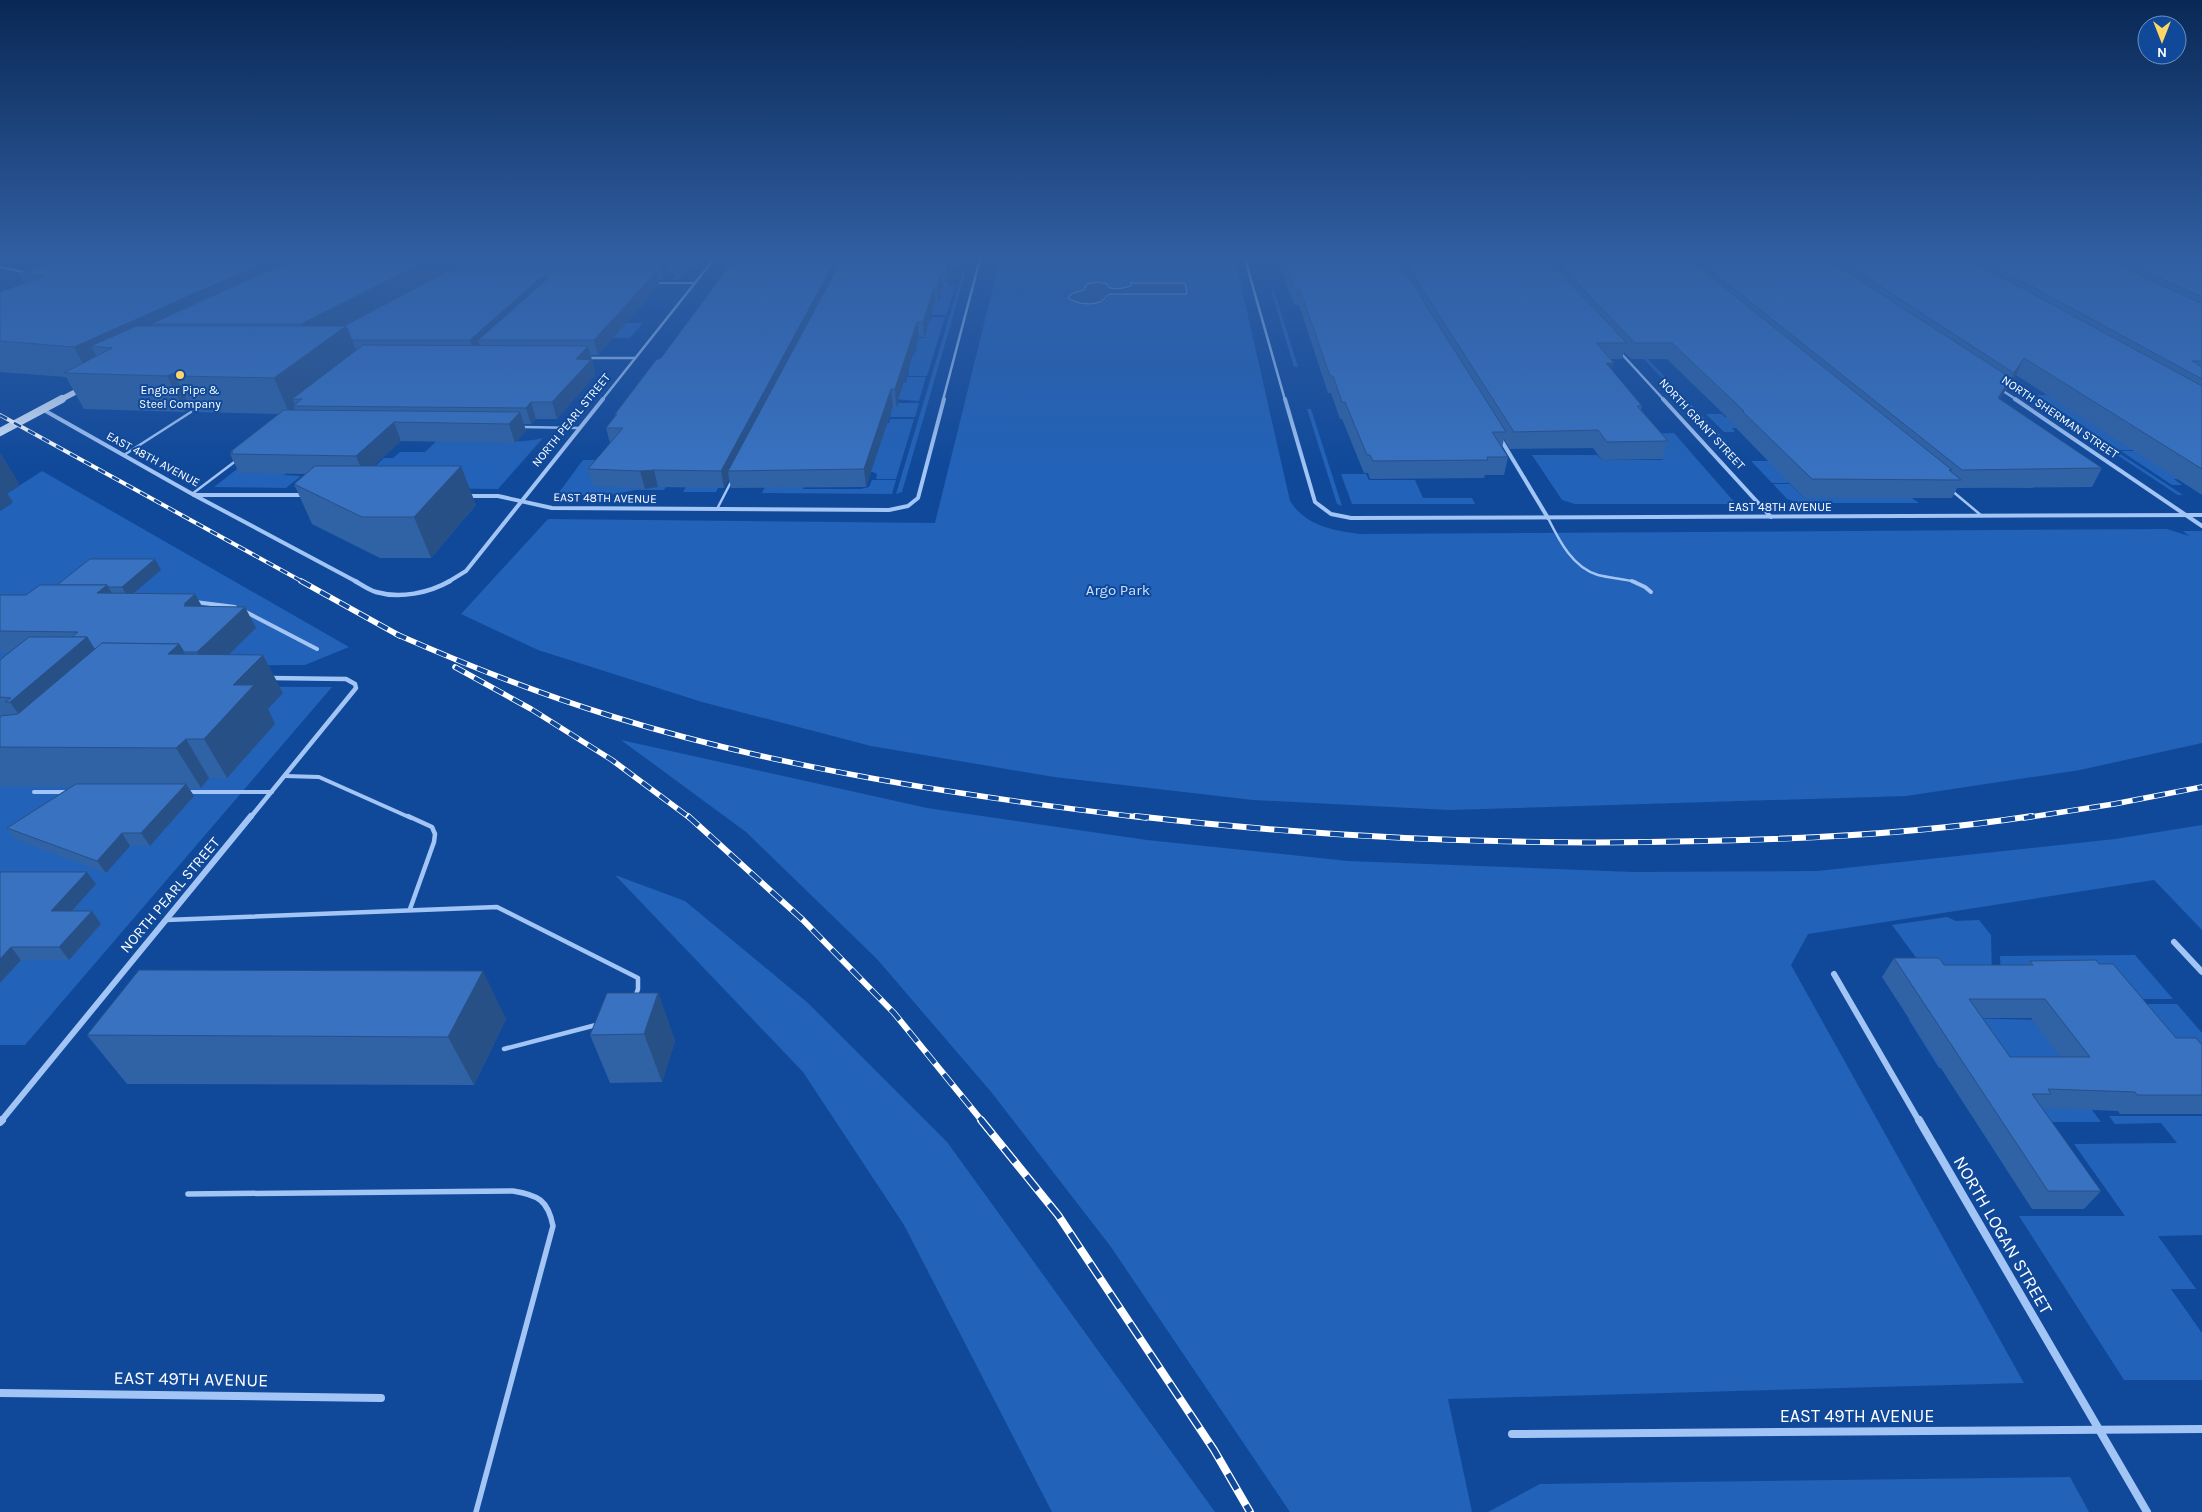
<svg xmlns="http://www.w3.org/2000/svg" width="2202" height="1512" font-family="Karla,sans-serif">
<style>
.green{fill:#2262b8;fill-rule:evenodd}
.water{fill:#27518d;stroke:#93c0f8}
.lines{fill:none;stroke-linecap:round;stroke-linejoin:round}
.lane-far4{stroke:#a2c5f5;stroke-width:2}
.lane-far3{stroke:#a2c5f5;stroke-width:2.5}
.lane-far2{stroke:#a2c5f5;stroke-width:4}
.lane-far1{stroke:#a2c5f5;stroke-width:4.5}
.lane{stroke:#a2c5f5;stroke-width:5.5}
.street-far4{stroke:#a2c5f5;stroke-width:2.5}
.street-far3{stroke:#a2c5f5;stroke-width:4}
.street-far2{stroke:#a2c5f5;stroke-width:4.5}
.street-far1{stroke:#a2c5f5;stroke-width:6}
.street{stroke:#a2c5f5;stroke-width:8}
.secondary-far1{stroke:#d2e4fd;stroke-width:5.5}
.secondary{stroke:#d2e4fd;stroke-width:8}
.rail-far3-casing{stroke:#fff;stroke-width:4}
.rail-far2-casing{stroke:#fff;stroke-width:5.5}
.rail-far1-casing{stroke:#fff;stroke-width:6}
.rail-casing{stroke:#fff;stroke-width:8}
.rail-far3{stroke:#10499a;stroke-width:2.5;stroke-dasharray:8;stroke-linecap:butt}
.rail-far2{stroke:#10499a;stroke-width:4;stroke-dasharray:11;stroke-linecap:butt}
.rail-far1{stroke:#10499a;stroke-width:4.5;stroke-dasharray:14;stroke-linecap:butt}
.rail{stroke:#10499a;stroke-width:5.5;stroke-dasharray:18;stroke-linecap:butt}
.wall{fill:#3062a6;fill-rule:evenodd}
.shaded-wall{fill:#275087}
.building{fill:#3872c1;stroke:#275087;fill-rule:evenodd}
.poi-dot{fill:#ffd665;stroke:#10499a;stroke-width:2}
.labels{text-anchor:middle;stroke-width:4;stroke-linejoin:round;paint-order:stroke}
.far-poi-label{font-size:12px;fill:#fff;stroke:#10499a}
.far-street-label{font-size:12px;fill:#fff;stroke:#10499a}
.park-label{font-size:15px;fill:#cae0fe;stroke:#10499a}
.street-label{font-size:15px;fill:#fff;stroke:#10499a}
.near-street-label{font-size:18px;fill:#fff;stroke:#10499a}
</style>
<rect width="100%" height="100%" fill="#10499a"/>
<!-- green -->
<g class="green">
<path d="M942 259H965L962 261 961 267H905V269L913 271 912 274H916L914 281 900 282 896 287 935 289 956 285 946 315 887 313 880 337H885L882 344 842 345 837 354 862 356 914 355 917 346H910L912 339 886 338H924L927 329H884L887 321H925L931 320 932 317H945L927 376H908L909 370H857L855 374H846L844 377H832L835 369H811L812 366 808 365 810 361H802L805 355H821L824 350H809L811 345H837L840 339H814L818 331H847L851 322 823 321 842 284 876 283 878 278H871L873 274H853L855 268 878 269 881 262H941ZM894 294 941 296 939 302H886L888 298H893Z"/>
<path d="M1000 259H1235L1290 501C1306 526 1332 530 1359 534L2167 529 2189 536 2183 531H2202V743L2080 770 1906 796 1449 810 1253 800 1054 777 871 746 702 702 538 650 461 614 548 519 935 523Z"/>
<polygon points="966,261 969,261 902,492 896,494"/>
<polygon points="692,265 679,280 672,280 676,274 653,274 648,266"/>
<polygon points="1271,290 1274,290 1298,367 1294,367"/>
<polygon points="1589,301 1592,301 1727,442 1723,442"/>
<polygon points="626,323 643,323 630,338 611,338"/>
<polygon points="907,377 926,377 919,401 891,399 889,406 897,406 898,403 919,403 915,417 890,417 891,413 885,413 882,423 889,423 890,419 914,419 896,479 876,479 877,474 873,472 796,472 897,382 906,382"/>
<polygon points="2026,395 2030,395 2183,495 2178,495"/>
<polygon points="2037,395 2054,395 2193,450 2119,450"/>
<polygon points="1307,409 1311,409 1342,506 1337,504"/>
<polygon points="1706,414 1722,414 1725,417 1731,417 1738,428 1732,428 1735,432 1724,432"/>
<polygon points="287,430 304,458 284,475 301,476 286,488 214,487"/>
<path d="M447 431C478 438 511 446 543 438L498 489 293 487 307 475 369 472 384 458H393L400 452H425Z"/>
<polygon points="1674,433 1736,504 1575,504 1562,500 1532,455 1597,455 1602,460 1663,460 1642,434"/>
<polygon points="2121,451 2144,451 2202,479 2174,479 2182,485 2172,485"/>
<polygon points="734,458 716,492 683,492 693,475 674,475 664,490 636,490 609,495 557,495 583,460"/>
<polygon points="1751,461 1866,461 1836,483 1772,483"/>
<polygon points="42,471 349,647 305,665 0,666 0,511 12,503 0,498"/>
<polygon points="1341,474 1366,474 1369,480 1415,480 1423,498 1472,498 1475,504 1352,504"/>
<polygon points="770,477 807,477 803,489 861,489 869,487 872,480 896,480 892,494 762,493"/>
<polygon points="1773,484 1790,484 1804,498 1912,498 1919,503 1798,503 1787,499"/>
<polygon points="0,686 332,687 25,1045 0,1045"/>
<polygon points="621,740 927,808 1147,840 1348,861 1633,872 1817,871 2115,839 2202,825 2202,930 2154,880 1808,934 1791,965 2024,1383 1448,1399 1472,1512 1290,1512 1111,1247 992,1093 877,959 746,832"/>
<polygon points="615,875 685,901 808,1003 947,1142 1215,1512 1052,1512 904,1225 803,1072"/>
<polygon points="1947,917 1956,921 1979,920 1991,935 1992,977 1923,967 1892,925"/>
<polygon points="2135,955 2173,999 2122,999 2001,977 2000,956"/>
<polygon points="2127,1004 2177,1004 2202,1033 2202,1078 2060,1067 2101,1122 2033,1122 1997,1069 1939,1068 1909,1020 1959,1021 1958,1018 2045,1020"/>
<polygon points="2109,1116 2202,1116 2202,1235 2158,1236 2196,1289 2171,1289 2202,1333 2202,1380 2124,1380 2019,1216 2125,1216 2074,1144 2177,1143 2161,1123 2115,1124"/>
<polygon points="2070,1477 2089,1512 1488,1512 1540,1484"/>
</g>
<!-- water -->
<path class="water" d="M1097 282 1107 284 1109 288 1119 289 1131 286V283H1185L1187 294H1109C1107 295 1106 297 1104 299 1096 307 1076 304 1068 298L1071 294 1084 290 1087 284Z"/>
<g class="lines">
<!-- lane-far4 -->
<g class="lane-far4">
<polyline points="0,267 27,273"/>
<polyline points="654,283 694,283"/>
</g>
<!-- lane-far3 -->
<g class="lane-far3">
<polyline points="522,427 579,428"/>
<polyline points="124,455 191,412"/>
<polyline points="1951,490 1982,516"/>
<polyline points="192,494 237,460"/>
<polyline points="717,509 732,480"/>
<path d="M1548 518C1559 540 1572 567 1598 575 1610 578 1624 579 1636 582"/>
</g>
<!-- lane-far2 -->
<g class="lane-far2">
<polyline points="1632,581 1645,587 1651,592"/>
<polyline points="195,602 235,607"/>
<polyline points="246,612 317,649"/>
<polyline points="285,776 319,777 411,818"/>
<polyline points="34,792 67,792"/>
<polyline points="187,792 272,792"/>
</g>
<!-- lane-far1 -->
<g class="lane-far1">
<polyline points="408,816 432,827 435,834 434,842 410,909"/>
<polyline points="166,920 497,907 638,978 638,989 635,997"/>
<polyline points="504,1049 596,1025"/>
</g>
<!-- lane -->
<path class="lane" d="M188 1194 513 1191C538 1195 548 1200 553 1226L476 1512"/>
<!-- street-far4 -->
<g class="street-far4">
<polyline points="1245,259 1285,400"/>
<polyline points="1619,351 1664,400"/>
<polyline points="585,358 635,358"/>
<polyline points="2000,389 2017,400"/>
<polyline points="602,400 714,259"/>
<polyline points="943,400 980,259"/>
</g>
<!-- street-far3 -->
<g class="street-far3">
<polyline points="1285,399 1315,502 1331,514 1351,518 2202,515"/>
<polyline points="1663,399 1771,517"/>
<polyline points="2015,399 2202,526"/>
<polyline points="42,409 194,495 357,582"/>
<polyline points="1500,438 1548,518"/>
<polyline points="194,495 305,495"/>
<polyline points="466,496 498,496 552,508 889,510 908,506 918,498 944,399"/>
<polyline points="448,582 466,571 603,399"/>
</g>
<!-- street-far2 -->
<g class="street-far2">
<path d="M355 581C362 585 369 590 376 592 400 599 429 593 450 581"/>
<polyline points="250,818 356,688 355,684 346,679 270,678"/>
</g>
<!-- street-far1 -->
<g class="street-far1">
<polyline points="2174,942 2202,972"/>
<polyline points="1834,974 1919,1121"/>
<polyline points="1,1121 251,816"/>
</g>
<!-- street -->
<g class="street">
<polyline points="1919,1120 2147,1512"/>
<polyline points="0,1122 2,1120"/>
<polyline points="0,1393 381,1398"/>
<polyline points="1512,1434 2202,1429"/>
</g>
<!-- secondary-far1 -->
<polyline class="secondary-far1" points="60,400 85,387"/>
<!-- secondary -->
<polyline class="secondary" points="0,432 62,399"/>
<defs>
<polyline id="rail-far3" points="0,415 303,582"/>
<g id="rail-far2">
<polyline points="301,581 400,636"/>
<path d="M396 634C466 665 537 693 611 716 780 769 970 797 1146 818"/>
<polyline points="455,667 531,709 612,760 690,818"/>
<polyline points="2024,818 2114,804 2202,787"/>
</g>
<g id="rail-far1">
<polyline points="688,816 803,920 894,1013 982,1121"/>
<path d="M1135 816C1324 838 1514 846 1703 841 1813 839 1924 833 2032 816"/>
</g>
<polyline id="rail" points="981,1120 1058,1215 1214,1450 1250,1512"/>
</defs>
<!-- rail-far3 casing -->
<use href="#rail-far3" class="rail-far3-casing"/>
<!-- rail-far2 casing -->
<use href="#rail-far2" class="rail-far2-casing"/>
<!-- rail-far1 casing -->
<use href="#rail-far1" class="rail-far1-casing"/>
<!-- rail casing -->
<use href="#rail" class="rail-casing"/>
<!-- rail-far3 -->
<use href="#rail-far3" class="rail-far3"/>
<!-- rail-far2 -->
<use href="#rail-far2" class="rail-far2"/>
<!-- rail-far1 -->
<use href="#rail-far1" class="rail-far1"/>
<!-- rail -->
<use href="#rail" class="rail"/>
</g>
<!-- wall -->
<g class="wall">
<polygon points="61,259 676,259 667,269 668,275 664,280 658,280 659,286 598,355 591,355 595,375 557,419 536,419 531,424 524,424 526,431 515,443 401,441 373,466 476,505 431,558 380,558 312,524 294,484 306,474 239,473 230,454 231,454 230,452 279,414 194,412 191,409 185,412 84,409 66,377 0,372 0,292 24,283 19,274"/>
<polygon points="955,259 947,287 942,287 938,302 935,302 924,337 919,337 896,406 893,406 866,487 731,488 729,479 724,488 658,487 645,489 593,486 588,469 610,443 606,428 615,416 615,414"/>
<polygon points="1278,259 2202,259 2202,495 2016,375 2006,390 2006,389 2000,399 2102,468 2092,487 1957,488 1952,498 1804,498 1736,428 1737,427 1667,359 1631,359 1624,352 1622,359 1611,359 1612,370 1642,406 1641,410 1668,441 1662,459 1602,460 1593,448 1510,449 1504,439 1502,448 1508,457 1504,475 1485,475 1484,478 1370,479 1368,473 1364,473 1342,419 1340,419 1331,393 1328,393 1299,305 1295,305 1288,289"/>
<polygon points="161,570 133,593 202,606 256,628 228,654 283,693 268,709 275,724 227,778 209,778 201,788 189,788 194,796 150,846 130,846 106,873 16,840 7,828 70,787 0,787 0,660 11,652 0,652 0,595 26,595 57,585"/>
<polygon points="0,872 96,884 72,911 101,924 69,960 21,960 0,983"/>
<path d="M1894 958 1944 965H2027L2030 961 2099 964 2176 1038 2202 1045V1114H2120L2118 1111 2042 1108 2101 1191 2084 1209H2032L1882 977ZM1983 1018H2031L2060 1057H2010Z"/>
<polygon points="658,993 675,1041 662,1082 610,1083 590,1035"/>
<polygon points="506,1019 474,1085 127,1084 87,1035"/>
</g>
<!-- shaded-wall -->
<g class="shaded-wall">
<polygon points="272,259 299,259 151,324 162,346 112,348 91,346 105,373 88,374 74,347"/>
<polygon points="430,259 454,259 459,275 350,334 360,361 302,399 292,399 296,406 293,406 295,410 290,415 274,378 312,351 301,324"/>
<polygon points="659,259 676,259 667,269 668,275 664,280"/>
<polygon points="836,259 845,259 728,471 729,479 724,488 721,471"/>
<polygon points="950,259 955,259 947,287 946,273"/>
<polygon points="547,272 551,286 478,340 481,349 475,355 470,340"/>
<polygon points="656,272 659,286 598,355 594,340"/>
<polygon points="941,273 942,287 938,302 937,288"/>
<polygon points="934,288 935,302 924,337 923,322"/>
<polygon points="917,322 919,337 896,406 895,389"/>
<polygon points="588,346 595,375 557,419 552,402 576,359"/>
<polygon points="2024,358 2016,375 2006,390 2014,373"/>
<polygon points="1606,363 1614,363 1610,379"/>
<polygon points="174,373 191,409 185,412 167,376"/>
<polygon points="2011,378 2003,395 1989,415 1998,398"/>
<polygon points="891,389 893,406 866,487 864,469"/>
<polygon points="531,402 536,419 531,424 526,408"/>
<polygon points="520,412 526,431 515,443 509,424"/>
<polygon points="394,422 401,441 364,475 356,456"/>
<polygon points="0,452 20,485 7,493 13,502 0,511"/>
<polygon points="461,466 476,505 431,558 414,517"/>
<polygon points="654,470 658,487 645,489 640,471"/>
<polygon points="155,559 161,570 128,598 122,587"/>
<polygon points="107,585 119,605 97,593"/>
<polygon points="195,594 207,615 196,627 184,604"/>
<polygon points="245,607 256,628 209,674 197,652"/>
<polygon points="87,637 115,681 42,747 10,702"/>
<polygon points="179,644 201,682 168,654"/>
<polygon points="263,655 283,693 268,709 275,724 227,778 204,739 233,685"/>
<polygon points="186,739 209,778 201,788 176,748"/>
<polygon points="186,784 194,796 150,846 141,833"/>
<polygon points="122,833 130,846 106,873 97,861"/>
<polygon points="87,872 96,884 61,923 51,911"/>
<polygon points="92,911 101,924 69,960 59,947"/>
<polygon points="11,947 21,960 0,983 0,959"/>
<polygon points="483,971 506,1019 474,1085 448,1037"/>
<polygon points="658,993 675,1041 662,1082 644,1034"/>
</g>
<!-- building -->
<g class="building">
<polygon points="61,259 272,259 74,347 0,341 0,292 45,276 19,274"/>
<polygon points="299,259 430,259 301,324 151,324 265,272"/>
<polygon points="739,259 836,259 721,471 654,470 640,471 588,469 623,428 606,428 617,414 615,414 656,360 661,358 733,261 737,261"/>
<polygon points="842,259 950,259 946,273 941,273 937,288 934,288 923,322 917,322 895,389 891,389 864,469 728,471"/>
<polygon points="1284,259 1397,259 1506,432 1492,432 1508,457 1487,457 1488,460 1373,461 1370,455 1367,455 1345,402 1342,402 1333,376 1330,376 1300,290 1296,290"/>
<polygon points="1403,259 1547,259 1627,343 1596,343 1614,363 1606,363 1642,406 1637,406 1668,441 1607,442 1598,430 1514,432"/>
<polygon points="1554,259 1689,259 1952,470 1949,470 1961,480 1812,479 1742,411 1744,411 1672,343 1635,343"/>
<polygon points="1696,259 1827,259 2011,378 1998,398 2102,468 1962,470"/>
<polygon points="1838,259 1969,259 2202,386 2202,469 2024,358 2014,373"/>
<polygon points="1981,259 2106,259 2202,304 2202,361 2192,361 2202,367 2202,379"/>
<polygon points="2120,259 2202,259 2202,297"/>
<polygon points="446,272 547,272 470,340 352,340 346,326 344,326"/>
<polygon points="555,272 656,272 594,340 478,340"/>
<polygon points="136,326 346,326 274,378 176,376 174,373 167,376 64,373 112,348 91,346"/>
<polygon points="363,345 588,346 576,359 591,360 552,402 531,402 526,408 293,406 302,399 292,399"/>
<polygon points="284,410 520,412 509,424 394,422 356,456 230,454 233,452 230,452"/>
<polygon points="315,466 461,466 414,517 362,517 294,484"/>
<polygon points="90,559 155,559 122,587 108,587 107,585 57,585"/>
<polygon points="40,585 107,585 97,593 195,594 184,604 187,604 184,606 245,607 197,652 184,652 179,644 102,643 95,650 87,637 72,637 78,632 0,631 0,595 26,595"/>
<polygon points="29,637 87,637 10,702 5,702 11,698 0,697 0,660"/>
<polygon points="102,643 179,644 168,654 263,655 233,685 254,685 204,739 186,739 176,748 0,747 0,717 1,716 18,714"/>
<polygon points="76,784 186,784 141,833 122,833 97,861 7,828"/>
<polygon points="0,872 87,872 51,911 92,911 59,947 11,947 0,959"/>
<path d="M1894 958H1939L1944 965H2033L2030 961 2096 960 2099 964H2113L2176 1038H2196L2202 1045V1095H2137L2135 1092 2048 1089 2051 1094H2032L2101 1191H2048ZM1969 999H2045L2090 1057H2010Z"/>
<polygon points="139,970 483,971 448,1037 87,1035"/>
<polygon points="607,993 658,993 644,1034 590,1035"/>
</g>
<!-- sky -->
<linearGradient id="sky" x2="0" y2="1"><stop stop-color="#092855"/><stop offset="0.55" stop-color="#315fa3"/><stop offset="1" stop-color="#315fa3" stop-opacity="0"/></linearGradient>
<rect width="2202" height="470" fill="url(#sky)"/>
<!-- markers -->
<circle class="poi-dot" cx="180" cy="375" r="5"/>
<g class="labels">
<!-- far-poi labels -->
<g class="far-poi-label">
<text x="180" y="394">Engbar Pipe &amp;<tspan x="180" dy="14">Steel Company</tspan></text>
</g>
<!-- far-street labels -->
<g class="far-street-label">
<text transform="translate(2060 417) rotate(34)" y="4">NORTH SHERMAN STREET</text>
<text transform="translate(571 420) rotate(-51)" y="4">NORTH PEARL STREET</text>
<text transform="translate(1702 424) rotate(47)" y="4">NORTH GRANT STREET</text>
<text transform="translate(153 459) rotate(28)" y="4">EAST 48TH AVENUE</text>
<text transform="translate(605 498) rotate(1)" y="4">EAST 48TH AVENUE</text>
<text x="1780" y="511">EAST 48TH AVENUE</text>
</g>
<!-- park labels -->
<g class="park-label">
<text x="1118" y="595">Argo Park</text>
</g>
<!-- street labels -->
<g class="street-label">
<text transform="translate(170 895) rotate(-50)" y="5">NORTH PEARL STREET</text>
</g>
<!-- near-street labels -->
<g class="near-street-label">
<text transform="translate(2003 1235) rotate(60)" y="6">NORTH LOGAN STREET</text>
<text transform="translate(191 1379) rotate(1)" y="6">EAST 49TH AVENUE</text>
<text x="1857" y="1422">EAST 49TH AVENUE</text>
</g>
</g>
<!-- north arrow -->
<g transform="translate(2162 40) rotate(180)"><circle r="24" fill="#10499a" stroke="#7092c2"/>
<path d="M0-4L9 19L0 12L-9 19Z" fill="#ffd665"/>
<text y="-8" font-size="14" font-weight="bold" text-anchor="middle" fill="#ffffff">N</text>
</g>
</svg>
